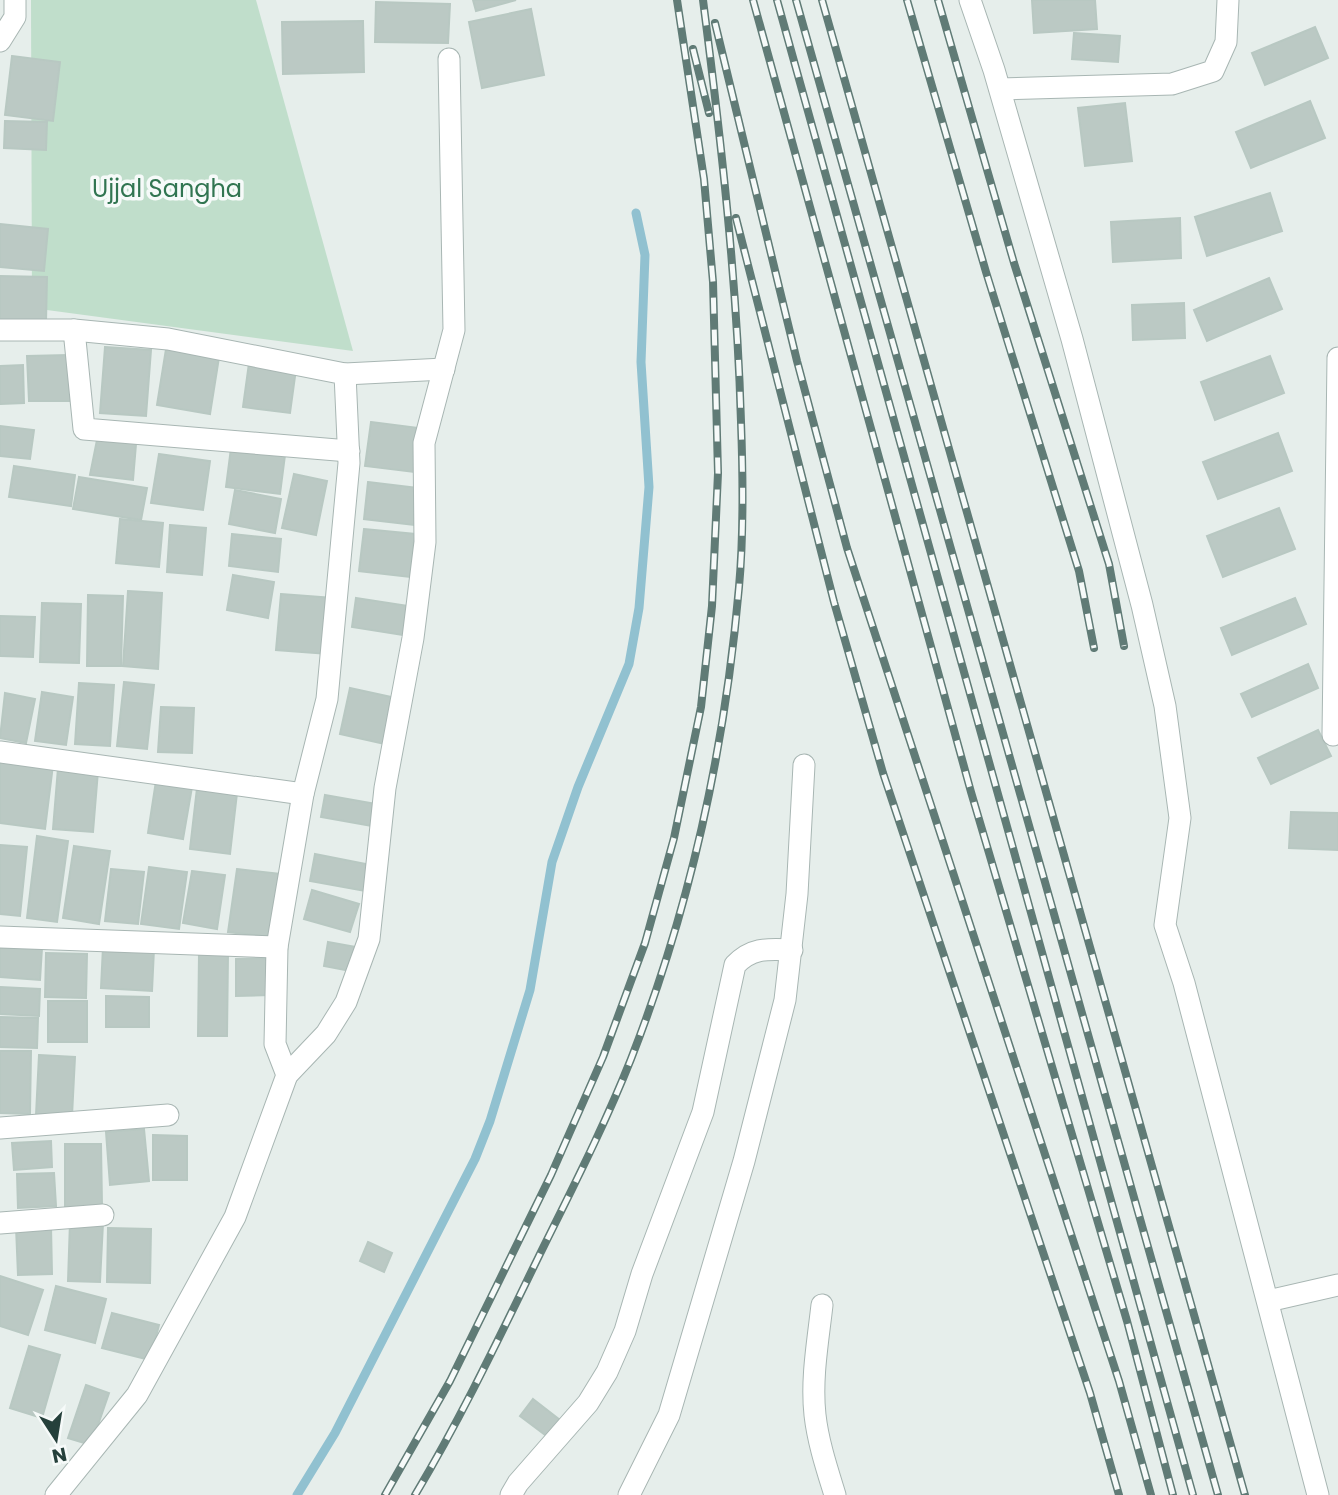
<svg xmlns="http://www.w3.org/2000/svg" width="1338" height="1495" font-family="Poppins,sans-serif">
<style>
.green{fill:#c0decb}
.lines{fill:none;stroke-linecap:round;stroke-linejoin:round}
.stream{stroke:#91c1d0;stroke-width:9}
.building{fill:#bbc9c4;stroke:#b8c8c2;stroke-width:2}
.street-casing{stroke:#a8b6b3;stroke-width:23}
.street{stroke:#fff;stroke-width:21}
.rail-casing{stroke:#607b76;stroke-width:8}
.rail{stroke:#f6faf9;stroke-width:5;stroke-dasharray:16;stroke-linecap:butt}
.labels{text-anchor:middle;stroke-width:7;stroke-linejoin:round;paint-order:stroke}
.park-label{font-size:24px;fill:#317551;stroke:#f6faf9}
</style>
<rect width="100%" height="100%" fill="#e6eeeb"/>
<!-- green -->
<polygon class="green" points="31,0 256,0 353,351 32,308"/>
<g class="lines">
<!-- stream -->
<polyline class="stream" points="297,1495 335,1433 475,1159 490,1121 530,990 552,862 578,787 629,664 639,608 649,487 641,362 645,255 636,213"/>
</g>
<!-- building -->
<g class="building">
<polygon points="473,0 516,0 476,11"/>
<polygon points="1032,0 1095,0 1097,29 1034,33"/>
<polygon points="376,2 450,4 448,43 375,42"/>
<polygon points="531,9 544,75 482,88 469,22"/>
<polygon points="363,21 364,72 283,74 282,22"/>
<polygon points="1315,27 1328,58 1265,85 1252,53"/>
<polygon points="1074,33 1120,36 1118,62 1072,59"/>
<polygon points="12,56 60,62 53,121 5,115"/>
<polygon points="1310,101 1325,138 1251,168 1236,132"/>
<polygon points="1125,103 1132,161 1085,166 1078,108"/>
<polygon points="5,121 47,122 46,150 4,148"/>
<polygon points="1270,193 1282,231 1207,256 1195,217"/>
<polygon points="1180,218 1181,258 1113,262 1111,222"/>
<polygon points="0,224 48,229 44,271 0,267"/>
<polygon points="0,276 47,277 46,322 0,321"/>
<polygon points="1269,278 1282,309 1207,341 1194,310"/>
<polygon points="1184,303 1185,338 1133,340 1132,305"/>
<polygon points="167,343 220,351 210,414 157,405"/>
<polygon points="105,347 151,350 146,416 100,413"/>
<polygon points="68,355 71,401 29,401 27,356"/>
<polygon points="1270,356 1284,393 1215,420 1201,382"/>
<polygon points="249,363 296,369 290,413 243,407"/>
<polygon points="23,365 24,403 0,404 0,366"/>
<polygon points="371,422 419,428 414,472 365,466"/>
<polygon points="0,426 34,430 30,459 0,456"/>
<polygon points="1278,433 1292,471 1218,499 1203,462"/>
<polygon points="98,435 136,444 133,480 90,475"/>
<polygon points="231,448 285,455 280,494 226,487"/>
<polygon points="159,454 210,461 203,510 151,503"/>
<polygon points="14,466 75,475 71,506 9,497"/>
<polygon points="294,474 327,481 316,535 282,528"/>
<polygon points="79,477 147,488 141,520 73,509"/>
<polygon points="368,482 419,488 414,525 364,519"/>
<polygon points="235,490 281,499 275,533 229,524"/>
<polygon points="1279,508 1295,549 1223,577 1207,536"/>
<polygon points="120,519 163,523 159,567 116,563"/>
<polygon points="170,525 206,528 202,575 167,572"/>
<polygon points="364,529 415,534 410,577 359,571"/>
<polygon points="232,534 281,539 278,572 229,566"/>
<polygon points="233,575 274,582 268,618 227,610"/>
<polygon points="128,591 162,593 158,669 123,666"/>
<polygon points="281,594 333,598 328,654 276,650"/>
<polygon points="88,595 123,596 121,666 87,666"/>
<polygon points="356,598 415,607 410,636 352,627"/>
<polygon points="1295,598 1306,624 1232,655 1221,628"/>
<polygon points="42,603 81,604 79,663 40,662"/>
<polygon points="0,616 35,617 33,657 0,656"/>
<polygon points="1308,664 1318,688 1252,717 1241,694"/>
<polygon points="124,682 154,685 147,749 117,746"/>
<polygon points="79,683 114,685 110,746 75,744"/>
<polygon points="350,688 396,698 385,744 340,734"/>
<polygon points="42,692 73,697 66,745 35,741"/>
<polygon points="5,693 35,699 26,743 0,738"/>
<polygon points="161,707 194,708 192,753 158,752"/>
<polygon points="1318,730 1331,756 1271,784 1258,758"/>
<polygon points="0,759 53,765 45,829 0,823"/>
<polygon points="58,768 98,771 93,832 53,829"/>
<polygon points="156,781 192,787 183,839 148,833"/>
<polygon points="197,788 237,793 230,854 190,849"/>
<polygon points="325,795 382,805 378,827 321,817"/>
<polygon points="1291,812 1338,813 1338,850 1289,848"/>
<polygon points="37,836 68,841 57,922 27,918"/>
<polygon points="0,845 27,847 20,916 0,914"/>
<polygon points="74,846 110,851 99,924 63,918"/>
<polygon points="315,854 371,865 366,891 310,881"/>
<polygon points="149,867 187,872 179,929 141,924"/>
<polygon points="111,869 144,872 138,924 105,921"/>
<polygon points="237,869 280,874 272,937 228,932"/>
<polygon points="192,871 225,875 217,929 183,923"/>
<polygon points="312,890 359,904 350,932 304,919"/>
<polygon points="328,942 356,947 351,971 324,966"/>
<polygon points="0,945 42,948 40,980 0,977"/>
<polygon points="103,947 154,949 152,991 101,988"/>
<polygon points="46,953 87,954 86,998 45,997"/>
<polygon points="199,954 228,954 227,1036 198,1036"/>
<polygon points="269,958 270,995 236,996 236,959"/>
<polygon points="0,987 40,989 39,1016 0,1014"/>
<polygon points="106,996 149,997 149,1027 106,1027"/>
<rect x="48" y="1001" width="39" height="41"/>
<polygon points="0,1017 38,1018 37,1048 0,1047"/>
<polygon points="0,1051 31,1051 30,1114 0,1113"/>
<polygon points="39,1055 75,1057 72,1116 36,1115"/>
<polygon points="144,1129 149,1181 110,1185 106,1132"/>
<polygon points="153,1135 187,1136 187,1180 153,1180"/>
<polygon points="51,1141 52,1167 14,1170 12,1143"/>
<polygon points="65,1144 101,1144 102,1206 65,1207"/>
<polygon points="54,1173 56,1206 18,1208 17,1174"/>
<polygon points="70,1222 103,1223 100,1282 68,1281"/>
<polygon points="51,1226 52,1274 18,1275 16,1227"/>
<polygon points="108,1228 151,1229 150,1283 107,1282"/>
<polygon points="368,1242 392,1253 384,1272 360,1261"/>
<polygon points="0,1276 43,1290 28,1335 0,1326"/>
<polygon points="56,1286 106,1299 95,1343 45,1330"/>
<polygon points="112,1313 159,1325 150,1360 102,1348"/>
<polygon points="29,1346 60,1355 42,1418 10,1408"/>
<polygon points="86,1385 109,1393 91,1445 68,1438"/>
<polygon points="533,1399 560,1420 548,1437 520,1416"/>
</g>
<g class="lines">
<defs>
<g id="street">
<polyline points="970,0 994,70 1072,339 1142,605 1165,706 1180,818 1165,925 1184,983 1318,1495"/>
<polyline points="0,41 15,17 15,0"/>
<polyline points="1000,89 1172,84 1213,71 1226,42 1228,0"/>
<polyline points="0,330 74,330 168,339 345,374 349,463 327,699 303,794 277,947 275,1044 287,1075 235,1217 137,1395 56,1495"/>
<polyline points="74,330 84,429 349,451"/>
<polyline points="345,374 444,369"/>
<polyline points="1333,735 1338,358"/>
<polyline points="0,752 303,794"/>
<polyline points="0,937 277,947"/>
<polyline points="287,1075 326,1034 346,1002 369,939 385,788 413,638 425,542 424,443 454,330 449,59"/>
<polyline points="0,1128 168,1115"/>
<polyline points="0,1223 103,1215"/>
<polyline points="1268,1301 1338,1285"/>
<path d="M822 1305C818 1341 811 1379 815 1415 818 1442 827 1469 835 1495"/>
<path d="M511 1495 518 1483 588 1403 607 1372 625 1331 642 1274 703 1112 735 965C752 947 768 949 792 950"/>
<polyline points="629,1495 669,1415 744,1161 785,1000 797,894 804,765"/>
</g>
</defs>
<!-- street casing -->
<use href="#street" class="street-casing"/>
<!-- street -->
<use href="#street" class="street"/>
<defs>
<g id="rail">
<polyline points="753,0 971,792 1127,1321 1173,1495"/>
<polyline points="777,0 1193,1495"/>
<polyline points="796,0 1218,1495"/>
<polyline points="822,0 1245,1495"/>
<polyline points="907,0 986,272 1079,571 1094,648"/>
<polyline points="938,0 1014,263 1109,564 1124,646"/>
<polyline points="715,23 797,361 847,548 1119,1381 1151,1495"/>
<polyline points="693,49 709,113"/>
<polyline points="736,218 834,602 883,773 1090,1393 1119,1495"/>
<polyline points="385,1495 450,1381 551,1175 603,1057 645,943 674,838 701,707 712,606 718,473 713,282 704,179 677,0"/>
<path d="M415 1495C461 1418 499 1338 538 1258 570 1193 604 1127 631 1059 690 908 725 748 739 587 744 532 743 476 741 422 737 280 721 140 703 0"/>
</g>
</defs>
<!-- rail casing -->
<use href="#rail" class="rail-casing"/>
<!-- rail -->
<use href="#rail" class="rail"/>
</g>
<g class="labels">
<!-- park labels -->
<g class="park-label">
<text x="167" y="197">Ujjal Sangha</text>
</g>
</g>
<!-- north arrow -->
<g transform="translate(56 1439) rotate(168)" stroke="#f6faf9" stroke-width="5" paint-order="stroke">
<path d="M0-5L12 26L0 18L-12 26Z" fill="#25403b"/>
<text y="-10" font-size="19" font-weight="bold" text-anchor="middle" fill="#25403b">N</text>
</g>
</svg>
